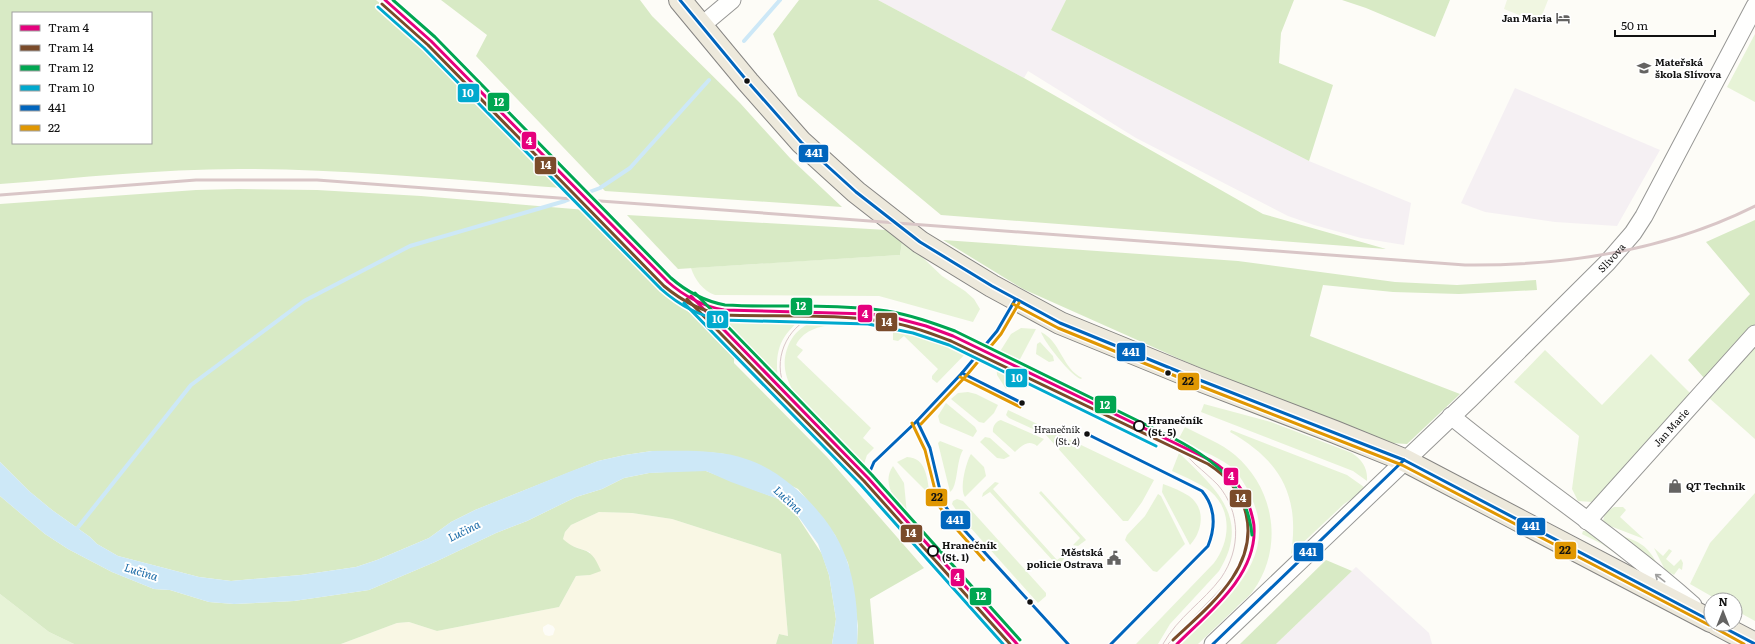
<svg xmlns="http://www.w3.org/2000/svg" width="1755" height="644" font-family="Literata,serif">
<style>
.industrial{fill:#f5f0f3}
.farmland{fill:#f9f7e4;fill-rule:evenodd}
.green{fill:#e7f3d7}
.forest{fill:#d8eac5;fill-rule:evenodd}
.pitch{fill:#f0f6e1}
.water{fill:#cde8f7}
.lines{fill:none;stroke-linecap:round;stroke-linejoin:round}
.stream{stroke:#cde8f7;stroke-width:4}
.minor-casing{stroke:#979795;stroke-width:19}
.major-casing{stroke:#858482;stroke-width:24}
.minor{stroke:#fffffe;stroke-width:17}
.major{stroke:#ede9dc;stroke-width:22}
.tram{stroke:#d9c6c7;stroke-width:1}
.rail{stroke:#d9c6c7;stroke-width:3}
.bus-1-casing{stroke:#fff;stroke-width:6}
.bus-2-casing{stroke:#fff;stroke-width:6}
.bus-1{stroke:#0065bd;stroke-width:3}
.bus-2{stroke:#e09702;stroke-width:3}
.tram-1-casing{stroke:#fff;stroke-width:6}
.tram-2-casing{stroke:#fff;stroke-width:6}
.tram-3-casing{stroke:#fff;stroke-width:6}
.tram-4-casing{stroke:#fff;stroke-width:6}
.tram-1{stroke:#e5007d;stroke-width:3}
.tram-2{stroke:#7a4b2a;stroke-width:3}
.tram-3{stroke:#00a651;stroke-width:3}
.tram-4{stroke:#00a9ce;stroke-width:3}
.oneway{stroke:#a0a09f}
.bus-dot{fill:#111;stroke:#fff;stroke-width:1.5}
.stop-dot{fill:#fff;stroke:#111;stroke-width:2}
.labels{text-anchor:middle;stroke-width:4;stroke-linejoin:round;paint-order:stroke}
.bus-label{font-size:9px;fill:#111;stroke:#fff;text-anchor:end}
.poi-label{font-size:10px;font-weight:bold;fill:#111;stroke:#fff;text-anchor:end}
.street-label{font-size:10px;fill:#111;stroke:#fff}
.stop-label{font-size:10px;font-weight:bold;fill:#111;stroke:#fff;text-anchor:start}
.water-label{font-size:11px;font-style:italic;fill:#1768a6;stroke:#fff}
.line-badge{stroke:#fff;stroke-width:1.5}
.badge-label{font-size:11px;text-anchor:middle;font-weight:bold;fill:#fff}
.pale-badge-label{font-size:11px;text-anchor:middle;font-weight:bold;fill:#111}
</style>
<rect width="100%" height="100%" fill="#fdfcf7"/>
<!-- industrial -->
<g class="industrial">
<polygon points="878,0 1066,0 1051,30 1309,161 1411,203 1404,245 1361,238 1314,225 1288,216 1136,138 1028,71 1024,78"/>
<polygon points="1515,88 1660,150 1617,226 1555,222 1485,212 1461,203"/>
<polygon points="1356,567 1429,633 1432,644 1276,644"/>
</g>
<!-- farmland -->
<path class="farmland" d="M599 512 632 513 672 519 781 554 788 636 779 634 776 644H341L397 623 409 622 437 631 559 607 576 576 590 575V552L569 545 563 539 565 532 571 525ZM548 624 553 626 555 629 553 635 549 636 545 635 543 631V627Z"/>
<!-- green -->
<g class="green">
<polygon points="1755,34 1755,102 1727,87"/>
<path d="M902 242 921 256 942 276 965 291 974 299 980 309 973 322 879 296 715 295C703 291 695 280 691 268L900 255Z"/>
<path d="M722 313 807 315C782 333 774 348 778 379L719 318Z"/>
<path d="M848 316C893 318 930 328 971 348L937 383 932 379V376L938 369 904 336 898 341 893 340V331C865 327 812 314 796 345L803 350 797 357 871 428 863 438 874 448 867 455 863 467C851 454 839 442 826 429 803 406 771 376 791 340 803 320 826 317 848 316Z"/>
<polygon points="1021,328 1036,329 1018,363 999,353 1011,334"/>
<path d="M1041 332C1061 342 1062 368 1082 378L1081 379C1072 377 1044 342 1041 332Z"/>
<polygon points="1040,342 1053,356 1054,361 1049,362 1036,354 1037,344"/>
<polygon points="1755,346 1755,439 1708,397"/>
<polygon points="1545,350 1602,405 1651,354 1692,395 1592,502 1578,501 1572,489 1579,436 1514,382"/>
<polygon points="996,360 1015,369 1006,389 997,375"/>
<polygon points="968,392 976,394 998,405 994,413 984,423 979,422 951,399 958,393"/>
<polygon points="946,403 975,427 977,431 973,437 940,423 938,416"/>
<path d="M1204 404 1271 422 1352 453C1362 460 1368 468 1367 481L1353 471 1201 412Z"/>
<polygon points="1008,410 1154,480 1142,502 1128,521 1123,521 1046,435 1009,418 1006,415"/>
<path d="M1001 420 1003 421 1044 439 1037 446C1028 439 1022 446 1015 452L993 432C992 427 996 421 1001 420Z"/>
<path d="M1185 427C1202 436 1221 443 1235 455 1275 489 1284 548 1253 591 1249 597 1241 602 1236 608 1223 620 1211 632 1198 644H1182C1220 605 1280 561 1252 499 1247 487 1240 475 1230 466 1215 455 1195 448 1178 440Z"/>
<path d="M1231 430 1347 475 1364 487 1360 493 1344 504 1291 554C1300 496 1281 461 1230 432Z"/>
<polygon points="985,437 990,438 1010,456 1004,459 997,458 980,442"/>
<path d="M940 441 963 450C956 461 958 487 950 492L938 443Z"/>
<path d="M1179 453C1215 488 1252 518 1219 571L1170 624 1158 644H1136L1214 563C1230 542 1233 510 1210 491 1199 483 1185 477 1172 471Z"/>
<path d="M971 454 984 467 986 476 965 497C959 489 966 462 971 454Z"/>
<path d="M907 457C927 458 927 479 930 495L897 462Z"/>
<path d="M893 466 904 483 907 514C895 501 881 483 893 466Z"/>
<polygon points="995,482 999,483 993,489 1057,560 1064,555 1064,559 1053,570 1047,569 1054,562 990,492 982,497 983,493"/>
<path d="M1163 484C1172 487 1181 491 1189 496 1206 508 1203 531 1190 545L1162 492Z"/>
<polygon points="1041,491 1086,540 1078,546 1073,545 1080,538 1039,493"/>
<polygon points="1755,493 1755,621 1735,610 1735,600 1718,600 1690,584 1710,543"/>
<polygon points="1158,494 1161,496 1185,544 1157,572 1153,571 1125,540 1127,535 1145,516"/>
<polygon points="957,499 963,501 1046,593 1046,596 1038,603 961,517 952,504 953,501"/>
<polygon points="1614,507 1623,507 1626,510 1620,517 1644,539 1605,524 1603,521 1605,513"/>
<polygon points="1594,530 1634,566 1602,544 1582,534 1583,531"/>
<path d="M1617 534C1641 543 1646 543 1659 567Z"/>
<polygon points="1654,548 1663,556 1669,549 1672,551 1666,559 1674,566 1681,559 1683,563 1682,570 1679,568 1674,575 1665,570"/>
<polygon points="0,594 49,632 74,644 0,644"/>
</g>
<!-- forest -->
<g class="forest">
<path d="M0 0H376L427 42 562 184V188C454 180 347 169 239 169 159 169 79 178 0 184ZM13 13H151V143H13Z"/>
<polygon points="441,0 640,0 652,16 740,103 790,158 842,207 605,191 476,56 487,35"/>
<polygon points="799,0 878,0 1024,78 1263,214 1386,249 941,215 798,96 773,34"/>
<polygon points="1066,0 1294,0 1281,33 1279,63 1333,85 1309,161 1051,30"/>
<polygon points="1342,0 1450,0 1435,37 1366,8"/>
<polygon points="238,189 317,190 421,196 586,210 662,289 697,311 734,346 734,363 827,457 924,568 870,599 874,644 857,644 858,626 852,584 848,563 835,535 816,510 798,489 725,454 707,452 652,451 625,455 598,461 475,510 451,522 429,538 377,560 356,567 301,575 231,581 199,577 118,556 97,544 90,537 52,510 29,491 0,462 0,204 196,190"/>
<polygon points="627,215 887,230 902,242 900,255 678,269"/>
<polygon points="1755,220 1755,324 1705,379 1688,360 1750,294 1706,242"/>
<polygon points="943,240 1238,261 1395,282 1457,285 1536,280 1537,290 1459,294 1393,292 1323,285 1310,336 1460,394 1407,444 1390,443 1191,364 1023,289"/>
<path d="M699 470 706 471 781 500 790 505 822 554 829 575 836 619 832 644H776L779 634 788 636 781 554 672 519 632 513 599 512 571 525 565 532 563 539C581 556 589 541 601 571L590 575 576 576 559 607 437 631 409 622 397 623 341 644H74L49 632 0 594V496L45 534 68 549 112 572 154 589 170 590 209 602 234 604 294 601 369 590 435 562 496 533 527 521 576 497 602 489 624 478 649 473Z"/>
<polygon points="1326,560 1352,571 1276,644 1240,644"/>
</g>
<!-- pitch -->
<polygon class="pitch" points="1507,0 1548,0 1539,23 1504,9"/>
<!-- water -->
<path class="water" d="M652 451C683 451 717 449 746 459 784 471 826 512 842 548 855 577 859 613 857 644H832L836 619 829 575 818 544 790 505 781 500 731 482 706 471 649 473 624 478 602 489 576 497 527 521 496 533 435 562 369 590 294 601 234 604 209 602 170 590 154 589 112 572 68 549 45 534 0 496V462L29 491 52 510 90 537 97 544 118 556 199 577 231 581 301 575 356 567 377 560 429 538 451 522 475 510 569 472 598 461 625 455Z"/>
<g class="lines">
<!-- stream -->
<g class="stream">
<polyline points="744,41 780,0"/>
<polyline points="75,531 191,385 304,301 410,246 565,201 600,188 630,168 709,80"/>
</g>
<defs>
<g id="minor">
<polyline points="701,26 732,0"/>
<path d="M1451 416C1530 481 1616 537 1693 605"/>
<path id="s1" d="M1587 521 1755 334"/>
<path id="s2" d="M1213 644 1470 399 1607 263 1633 233 1644 216 1755 6"/>
</g>
<g id="major">
<polyline points="680,0 748,82 801,142 856,192 920,242 992,286 1060,323 1197,379 1335,432 1404,460 1711,621"/>
<polyline points="1717,624 1755,644"/>
</g>
</defs>
<!-- minor casing -->
<use href="#minor" class="minor-casing"/>
<!-- major casing -->
<use href="#major" class="major-casing"/>
<!-- minor -->
<use href="#minor" class="minor"/>
<!-- major -->
<use href="#major" class="major"/>
<!-- tram -->
<g class="tram">
<path d="M802 411C795 402 788 394 783 383 773 355 790 322 819 315 828 313 837 313 846 313"/>
<path d="M1160 437C1174 443 1185 454 1196 465 1203 471 1211 478 1218 485 1241 512 1241 549 1221 578 1203 602 1178 617 1163 644"/>
<polyline points="1199,619 1213,608"/>
<polyline points="1016,643 1017,644"/>
<polyline points="1168,644 1234,575 1244,556 1247,536"/>
</g>
<!-- rail -->
<path class="rail" d="M0 195 196 180H317L1465 265C1565 266 1665 251 1755 206"/>
<defs>
<g id="bus-1">
<polyline points="680,0 748,82 801,142 856,192 920,242 992,286 1060,323 1197,379 1404,460 1711,621"/>
<polyline points="962,373 1022,403"/>
<polyline points="917,421 930,448 943,503 956,521 1068,644"/>
<path d="M1087 434 1202 491C1216 508 1216 526 1208 546L1111 644"/>
<polyline points="1717,624 1755,644"/>
<polyline points="1008,644 876,496 871,488 868,476 874,462 917,421 962,373 997,331 1015,300"/>
<polyline points="1213,644 1404,460"/>
</g>
<g id="bus-2">
<polyline points="1013,304 1058,328 1195,384 1402,465 1709,625"/>
<polyline points="960,377 1020,407"/>
<polyline points="912,423 925,450 939,506 952,524 984,560"/>
<polyline points="921,424 966,376 1001,334 1019,303"/>
<polyline points="1715,628 1744,644"/>
</g>
</defs>
<!-- bus-1 casing -->
<use href="#bus-1" class="bus-1-casing"/>
<!-- bus-2 casing -->
<use href="#bus-2" class="bus-2-casing"/>
<!-- bus-1 -->
<use href="#bus-1" class="bus-1"/>
<!-- bus-2 -->
<use href="#bus-2" class="bus-2"/>
<defs>
<g id="tram-1">
<path d="M385 0 431 41 668 282C685 297 702 306 724 310L869 314 896 318 926 326 953 336 1210 460C1230 472 1245 489 1251 512 1252 516 1254 522 1254 527 1257 576 1208 613 1177 644"/>
<polyline points="691,296 868,478 1017,644"/>
</g>
<g id="tram-2">
<path d="M382 4 428 45 664 286C682 301 700 311 723 315 779 317 838 313 893 323 913 326 932 334 951 341L1208 464C1227 476 1241 492 1246 514 1259 568 1208 607 1173 640"/>
<polyline points="687,299 864,481 1010,644"/>
</g>
<g id="tram-3">
<path d="M393 0 435 37 671 278C687 292 704 301 725 305 779 308 834 303 887 311 911 315 933 323 955 331L1175 439C1217 461 1247 486 1252 535"/>
<polyline points="695,293 872,475 1020,640"/>
</g>
<g id="tram-4">
<path d="M378 7 424 48 661 289C679 305 698 316 722 320L868 324 913 333 949 345 1156 446"/>
<polyline points="684,303 861,485 1003,644"/>
</g>
</defs>
<!-- tram-1 casing -->
<use href="#tram-1" class="tram-1-casing"/>
<!-- tram-2 casing -->
<use href="#tram-2" class="tram-2-casing"/>
<!-- tram-3 casing -->
<use href="#tram-3" class="tram-3-casing"/>
<!-- tram-4 casing -->
<use href="#tram-4" class="tram-4-casing"/>
<!-- tram-1 -->
<use href="#tram-1" class="tram-1"/>
<!-- tram-2 -->
<use href="#tram-2" class="tram-2"/>
<!-- tram-3 -->
<use href="#tram-3" class="tram-3"/>
<!-- tram-4 -->
<use href="#tram-4" class="tram-4"/>
</g>
<!-- one-way arrows -->
<defs><path id="oneway-shaft" d="M-6 0H5M1.5-3L5.5 0L1.5 3" fill="none" stroke-width="1.6" stroke-linecap="round" stroke-linejoin="round"/></defs>
<use class="oneway" href="#oneway-shaft" transform="translate(1660 578) rotate(-142)"/>
<!-- icons -->
<defs>
<symbol id="hotel-bare" viewBox="-9 -9 18 18"><path d="M-6-4.5h1.5V1H6V5H4.5V3h-9V5H-6ZM-4 0a1.8 1.8 0 1 1 3.6 0ZM.5 0V-2.5h3Q6-2.5 6 0Z" fill="#646362" stroke="#fff" stroke-width="2.5" paint-order="stroke"/></symbol>
<symbol id="school-bare" viewBox="-9 -9 18 18"><path d="M0-5L7-2L0 1L-7-2ZM-4 1L0 2.5L4 1V4Q0 6-4 4Z" fill="#646362" stroke="#fff" stroke-width="2.5" paint-order="stroke"/></symbol>
<symbol id="shop-bare" viewBox="-9 -9 18 18"><path d="M-5-2.5h2.3a2.7 3.5 0 0 1 5.4 0H5L5.5 6h-11ZM-1.5-2.5h3a1.5 2.3 0 0 0-3 0Z" fill="#646362" stroke="#fff" stroke-width="2.5" paint-order="stroke"/></symbol>
<symbol id="civic-bare" viewBox="-9 -9 18 18"><path d="M-.6-6.5H3V-4.5H.6V-3L4-1V1h2V6H-6V1h2V-1L-.6-3ZM-1.2 2.5V6h2.4V2.5Z" fill="#646362" stroke="#fff" stroke-width="2.5" paint-order="stroke"/></symbol>
</defs>
<g fill-rule="evenodd">
<use href="#hotel-bare" x="1553" y="8" width="20" height="20"/>
<use href="#school-bare" x="1634" y="58" width="20" height="20"/>
<use href="#shop-bare" x="1665" y="476" width="20" height="20"/>
<use href="#civic-bare" x="1104" y="548" width="20" height="20"/>
</g>
<!-- markers -->
<g class="bus-dot">
<circle cx="747" cy="81" r="3.5"/>
<circle cx="1168" cy="373" r="3.5"/>
<circle cx="1022" cy="403" r="3.5"/>
<circle cx="1087" cy="434" r="3.5"/>
<circle cx="1030" cy="602" r="3.5"/>
</g>
<g class="stop-dot">
<circle cx="1139" cy="426" r="5"/>
<circle cx="933" cy="551" r="5"/>
</g>
<g class="labels">
<!-- bus labels -->
<g class="bus-label">
<text x="1080" y="433">Hranečník<tspan x="1080" dy="12">(St. 4)</tspan></text>
</g>
<!-- poi labels -->
<g class="poi-label">
<text x="1552" y="22">Jan Maria</text>
<text x="1655" y="66" text-anchor="start">Mateřská<tspan x="1655" dy="12">škola Slívova</tspan></text>
<text x="1686" y="490" text-anchor="start">QT Technik</text>
<text x="1103" y="556">Městská<tspan x="1103" dy="12">policie Ostrava</tspan></text>
</g>
<!-- street labels -->
<g class="street-label">
<text dy="4" stroke="none"><textPath href="#s2" startOffset="555">Slívova</textPath></text>
<text dy="4" stroke="none"><textPath href="#s1" startOffset="126">Jan Marie</textPath></text>
</g>
<!-- stop labels -->
<g class="stop-label">
<text x="1148" y="424">Hranečník<tspan x="1148" dy="12">(St. 5)</tspan></text>
<text x="942" y="549">Hranečník<tspan x="942" dy="12">(St. 1)</tspan></text>
</g>
<!-- water labels -->
<g class="water-label">
<text transform="translate(788 500) rotate(43)" y="4">Lučina</text>
<text transform="translate(464 531) rotate(-26)" y="4">Lučina</text>
<text transform="translate(141 572) rotate(17)" y="4">Lučina</text>
</g>
</g>
<g class="line-badge">
<rect x="457" y="83" width="23" height="20" rx="4" fill="#00a9ce"/>
<rect x="487" y="92" width="23" height="20" rx="4" fill="#00a651"/>
<rect x="521" y="131" width="16" height="19" rx="4" fill="#e5007d"/>
<rect x="798" y="144" width="31" height="19" rx="4" fill="#0065bd"/>
<rect x="534" y="156" width="23" height="19" rx="4" fill="#7a4b2a"/>
<rect x="790" y="297" width="23" height="19" rx="4" fill="#00a651"/>
<rect x="857" y="304" width="16" height="19" rx="4" fill="#e5007d"/>
<rect x="706" y="310" width="23" height="19" rx="4" fill="#00a9ce"/>
<rect x="875" y="312" width="23" height="20" rx="4" fill="#7a4b2a"/>
<rect x="1116" y="342" width="30" height="20" rx="4" fill="#0065bd"/>
<rect x="1005" y="368" width="23" height="20" rx="4" fill="#00a9ce"/>
<rect x="1177" y="372" width="23" height="19" rx="4" fill="#e09702"/>
<rect x="1094" y="395" width="23" height="19" rx="4" fill="#00a651"/>
<rect x="1223" y="467" width="16" height="19" rx="4" fill="#e5007d"/>
<rect x="925" y="488" width="23" height="19" rx="4" fill="#e09702"/>
<rect x="1229" y="489" width="23" height="19" rx="4" fill="#7a4b2a"/>
<rect x="940" y="510" width="31" height="20" rx="4" fill="#0065bd"/>
<rect x="1516" y="517" width="30" height="19" rx="4" fill="#0065bd"/>
<rect x="900" y="524" width="23" height="19" rx="4" fill="#7a4b2a"/>
<rect x="1554" y="541" width="23" height="19" rx="4" fill="#e09702"/>
<rect x="1293" y="542" width="31" height="20" rx="4" fill="#0065bd"/>
<rect x="950" y="568" width="15" height="19" rx="4" fill="#e5007d"/>
<rect x="969" y="587" width="23" height="19" rx="4" fill="#00a651"/>
</g>
<g class="badge-label">
<text x="468" y="97">10</text>
<text x="499" y="106">12</text>
<text x="529" y="145">4</text>
<text x="814" y="157">441</text>
<text x="546" y="169">14</text>
<text x="801" y="310">12</text>
<text x="865" y="318">4</text>
<text x="718" y="323">10</text>
<text x="887" y="326">14</text>
<text x="1131" y="356">441</text>
<text x="1017" y="382">10</text>
<text x="1105" y="409">12</text>
<text x="1231" y="480">4</text>
<text x="1241" y="502">14</text>
<text x="955" y="524">441</text>
<text x="1531" y="530">441</text>
<text x="911" y="537">14</text>
<text x="1308" y="556">441</text>
<text x="957" y="581">4</text>
<text x="981" y="600">12</text>
</g>
<g class="pale-badge-label">
<text x="1188" y="385">22</text>
<text x="937" y="501">22</text>
<text x="1565" y="554">22</text>
</g>
<!-- legend -->
<rect x="12" y="12" width="140" height="132" fill="#ffffff" stroke="#a0a0a0"/>
<rect x="20" y="25" width="20" height="6" fill="#e5007d" stroke="#a0a0a0"/>
<text x="48" y="32" font-size="12" fill="#111111">Tram 4</text>
<rect x="20" y="45" width="20" height="6" fill="#7a4b2a" stroke="#a0a0a0"/>
<text x="48" y="52" font-size="12" fill="#111111">Tram 14</text>
<rect x="20" y="65" width="20" height="6" fill="#00a651" stroke="#a0a0a0"/>
<text x="48" y="72" font-size="12" fill="#111111">Tram 12</text>
<rect x="20" y="85" width="20" height="6" fill="#00a9ce" stroke="#a0a0a0"/>
<text x="48" y="92" font-size="12" fill="#111111">Tram 10</text>
<rect x="20" y="105" width="20" height="6" fill="#0065bd" stroke="#a0a0a0"/>
<text x="48" y="112" font-size="12" fill="#111111">441</text>
<rect x="20" y="125" width="20" height="6" fill="#e09702" stroke="#a0a0a0"/>
<text x="48" y="132" font-size="12" fill="#111111">22</text>
<!-- north arrow -->
<g transform="translate(1723 612)"><circle r="19" fill="#ffffff" stroke="#a0a0a0"/>
<path d="M0-3L7 15L0 10L-7 15Z" fill="#646362"/>
<text y="-6" font-size="11" font-weight="bold" text-anchor="middle" fill="#111111">N</text>
</g>
<!-- scale -->
<path d="M1615 30v6h100v-6" fill="none" stroke="#111111" stroke-width="2"/>
<text x="1621" y="30" font-size="12" fill="#111111" stroke="#ffffff" stroke-width="3" paint-order="stroke">50 m</text>
</svg>
